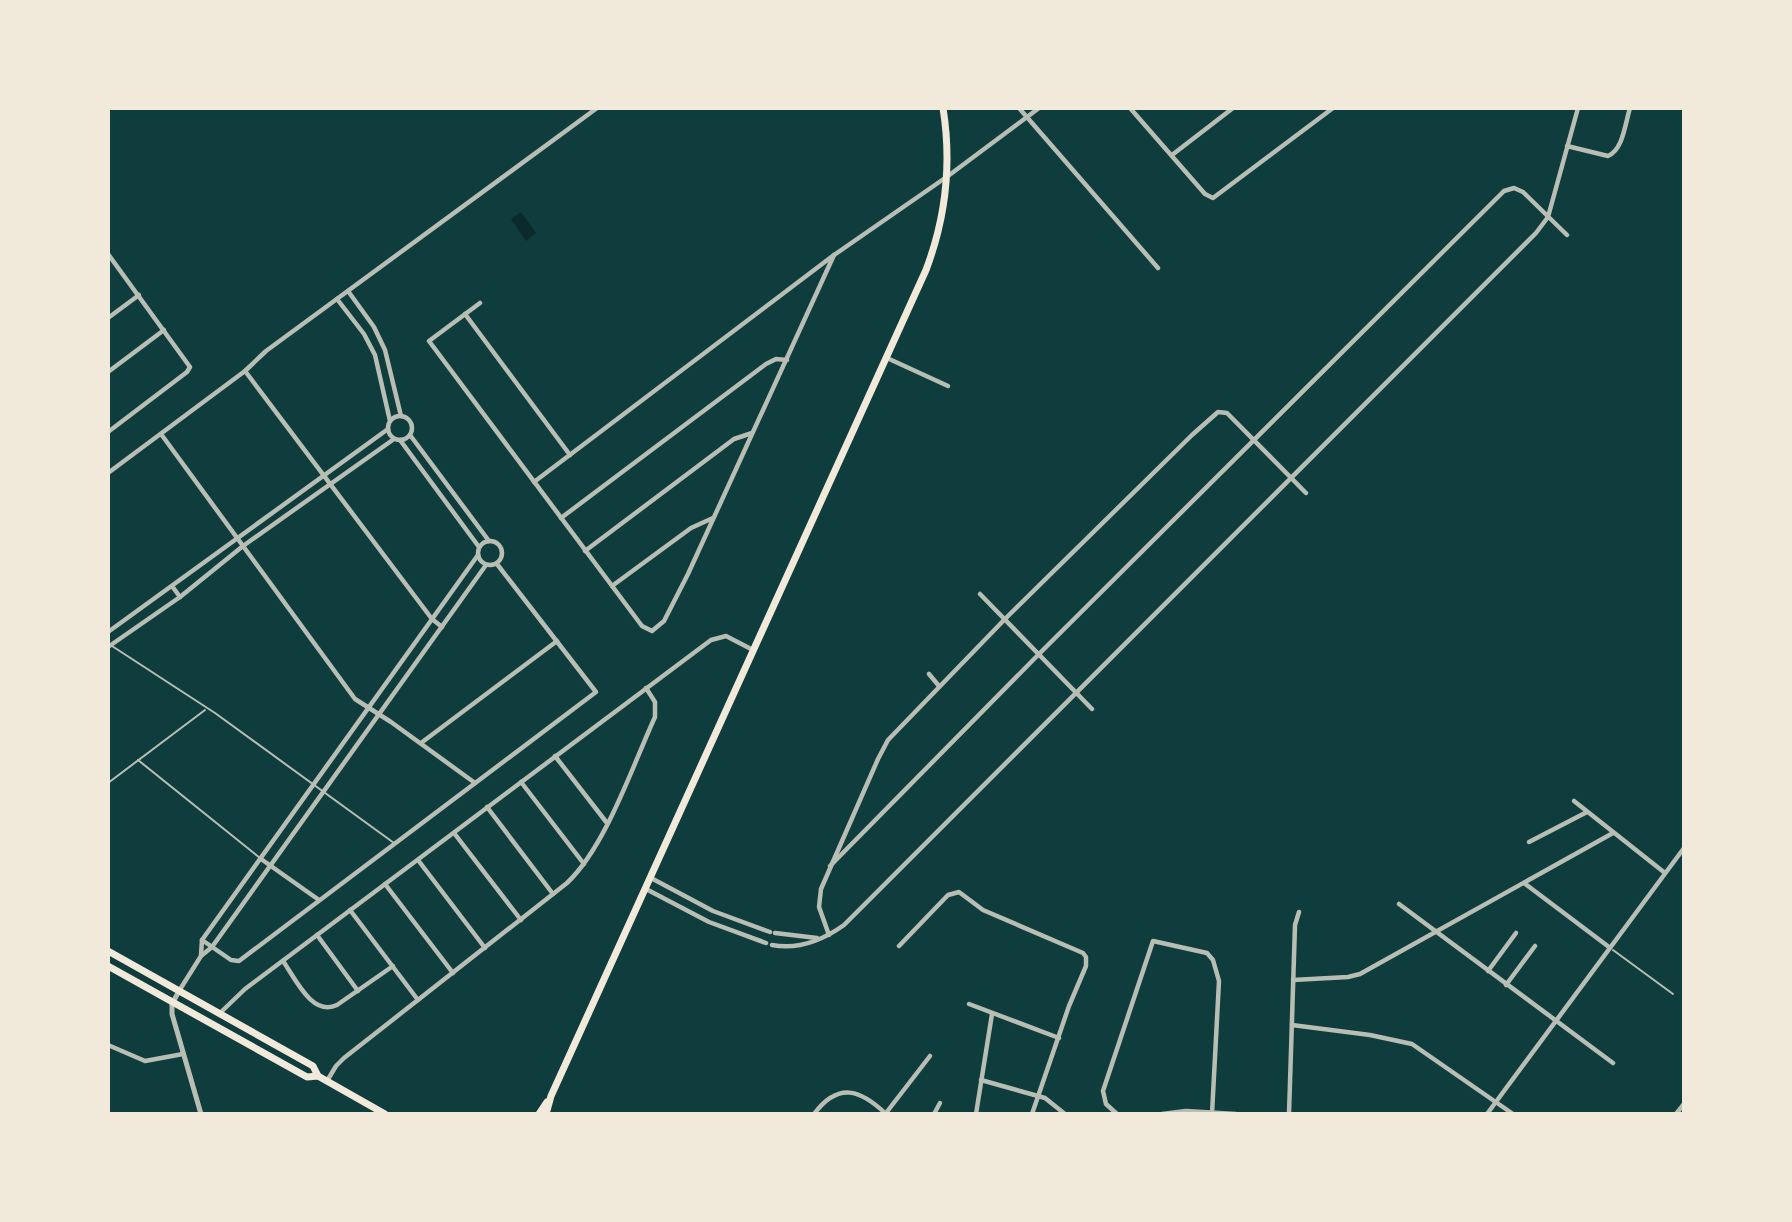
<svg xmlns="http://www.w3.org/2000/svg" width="1792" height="1222" font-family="Helvetica,sans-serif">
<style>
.water{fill:#0a2a2b}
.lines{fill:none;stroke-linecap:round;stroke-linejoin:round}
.service{stroke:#b8beb3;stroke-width:2}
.minor{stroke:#b8beb3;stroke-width:4.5}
.tertiary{stroke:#b8beb3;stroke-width:5}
.primary{stroke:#f1e9da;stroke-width:7}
</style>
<rect width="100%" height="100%" fill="#0f3d3e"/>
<!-- water -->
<polygon class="water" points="521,212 536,233 526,241 511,219"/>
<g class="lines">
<!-- service -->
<g class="service">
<polyline points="112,646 215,713 394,843"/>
<polyline points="138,760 260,858"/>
<polyline points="108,783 205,710"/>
<polyline points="1613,950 1673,994"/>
</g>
<!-- minor -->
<g class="minor">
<polyline points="1019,108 1158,268"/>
<polyline points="1130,108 1205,194 1213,198 1333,108"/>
<path d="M1567 146 1608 156C1623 150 1625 124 1630 108"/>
<polyline points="1172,155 1233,108"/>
<polyline points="108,254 190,367 187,372 108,432"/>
<polyline points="348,291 374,327 385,350 401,416"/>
<polyline points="337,299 364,334 375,355 390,421"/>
<polyline points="480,303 429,341 642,626 652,631 664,621 688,574 834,255"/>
<polyline points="465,314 570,455"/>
<polyline points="108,318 139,295"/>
<polyline points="887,358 948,386"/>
<polyline points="245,371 432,619 442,627"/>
<polyline points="108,372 164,330"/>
<circle cx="400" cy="428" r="12"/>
<polyline points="161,434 355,699 391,722 475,783"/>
<polyline points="410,435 489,541"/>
<polyline points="400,440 479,547"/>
<polyline points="108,473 245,371 266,351 597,108"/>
<polyline points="534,482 834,255 948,176 1039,108"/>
<polyline points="561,518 766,364 776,359 787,360"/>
<circle cx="490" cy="553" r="12"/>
<polyline points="585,551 734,439 752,433"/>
<polyline points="172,586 180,597"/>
<polyline points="612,586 691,528 713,518"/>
<polyline points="980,594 1092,709"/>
<polyline points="108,632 388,429"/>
<polyline points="108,647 180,597 243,546 394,439"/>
<polyline points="929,674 939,686"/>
<polyline points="421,743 557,641"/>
<polyline points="555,756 607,823"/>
<polyline points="521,782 584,864"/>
<polyline points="1574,801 1665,873"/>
<polyline points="487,807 553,894"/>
<polyline points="454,833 521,920"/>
<polyline points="1529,842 1587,812"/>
<polyline points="261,859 319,900"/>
<polyline points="418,860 485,948"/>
<polyline points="830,866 1039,654 1504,191 1514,188 1523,192 1567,235"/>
<polyline points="651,878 713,911 770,932"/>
<polyline points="1524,883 1609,947"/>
<polyline points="385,884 453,973"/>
<polyline points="646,889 709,922 766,943"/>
<polyline points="1399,904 1613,1063"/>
<polyline points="350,910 418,1000"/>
<polyline points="775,933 817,938"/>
<polyline points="317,935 358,991"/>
<polyline points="829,935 819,907 821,889 878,759 888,740 1005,619 1192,435 1218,412 1227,413 1306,493"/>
<polyline points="202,940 231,960 239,961 596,692 497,564"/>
<path d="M772 945C798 950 823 940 844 925L1536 233 1548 217 1578 108"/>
<polyline points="899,946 948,895 959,892 983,910 1083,953 1086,957 1086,966 1069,1006 1032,1114"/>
<polyline points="201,955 202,940 478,555"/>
<path d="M283 961C295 978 312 1017 337 1005L393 966"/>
<polyline points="1488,971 1516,933"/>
<polyline points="1293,980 1348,977 1360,974 1613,833"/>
<polyline points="1506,985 1535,946"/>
<polyline points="179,991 201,956 212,947 486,565"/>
<polyline points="969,1004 1059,1038"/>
<polyline points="220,1013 245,989 711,640 726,636 753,650"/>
<polyline points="1292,1025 1370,1035 1412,1044 1513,1114"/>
<polyline points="108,1045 145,1061 183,1054"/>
<polyline points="981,1080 1045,1098 1065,1114"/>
<path d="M327 1081 336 1066 344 1058 567 883C606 846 632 767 655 717V702L646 688"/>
<polyline points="886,1113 930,1056"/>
<path d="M814 1114C838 1082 860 1089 886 1114"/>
<polyline points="934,1114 940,1103"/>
<polyline points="976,1114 992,1014"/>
<polyline points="1117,1114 1106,1104 1103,1091 1153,941 1207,953 1213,960 1219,981 1212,1114"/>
<polyline points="1162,1114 1186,1111 1236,1114"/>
<polyline points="1289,1114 1295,925 1299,912"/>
<polyline points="1487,1114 1684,848"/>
<polyline points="1676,1114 1684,1104"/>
</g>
<!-- tertiary -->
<polyline class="tertiary" points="179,991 172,1004 172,1014 201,1114"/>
<!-- primary -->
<g class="primary">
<polyline points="108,951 313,1066 318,1076"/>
<polyline points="108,966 307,1077 318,1076 385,1114"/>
<polyline points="539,1114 547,1102"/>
<path d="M546 1114 551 1096 926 270C946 217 952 164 943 108"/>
</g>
</g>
<!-- border -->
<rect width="1792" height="1222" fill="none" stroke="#f1e9da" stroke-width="220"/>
</svg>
